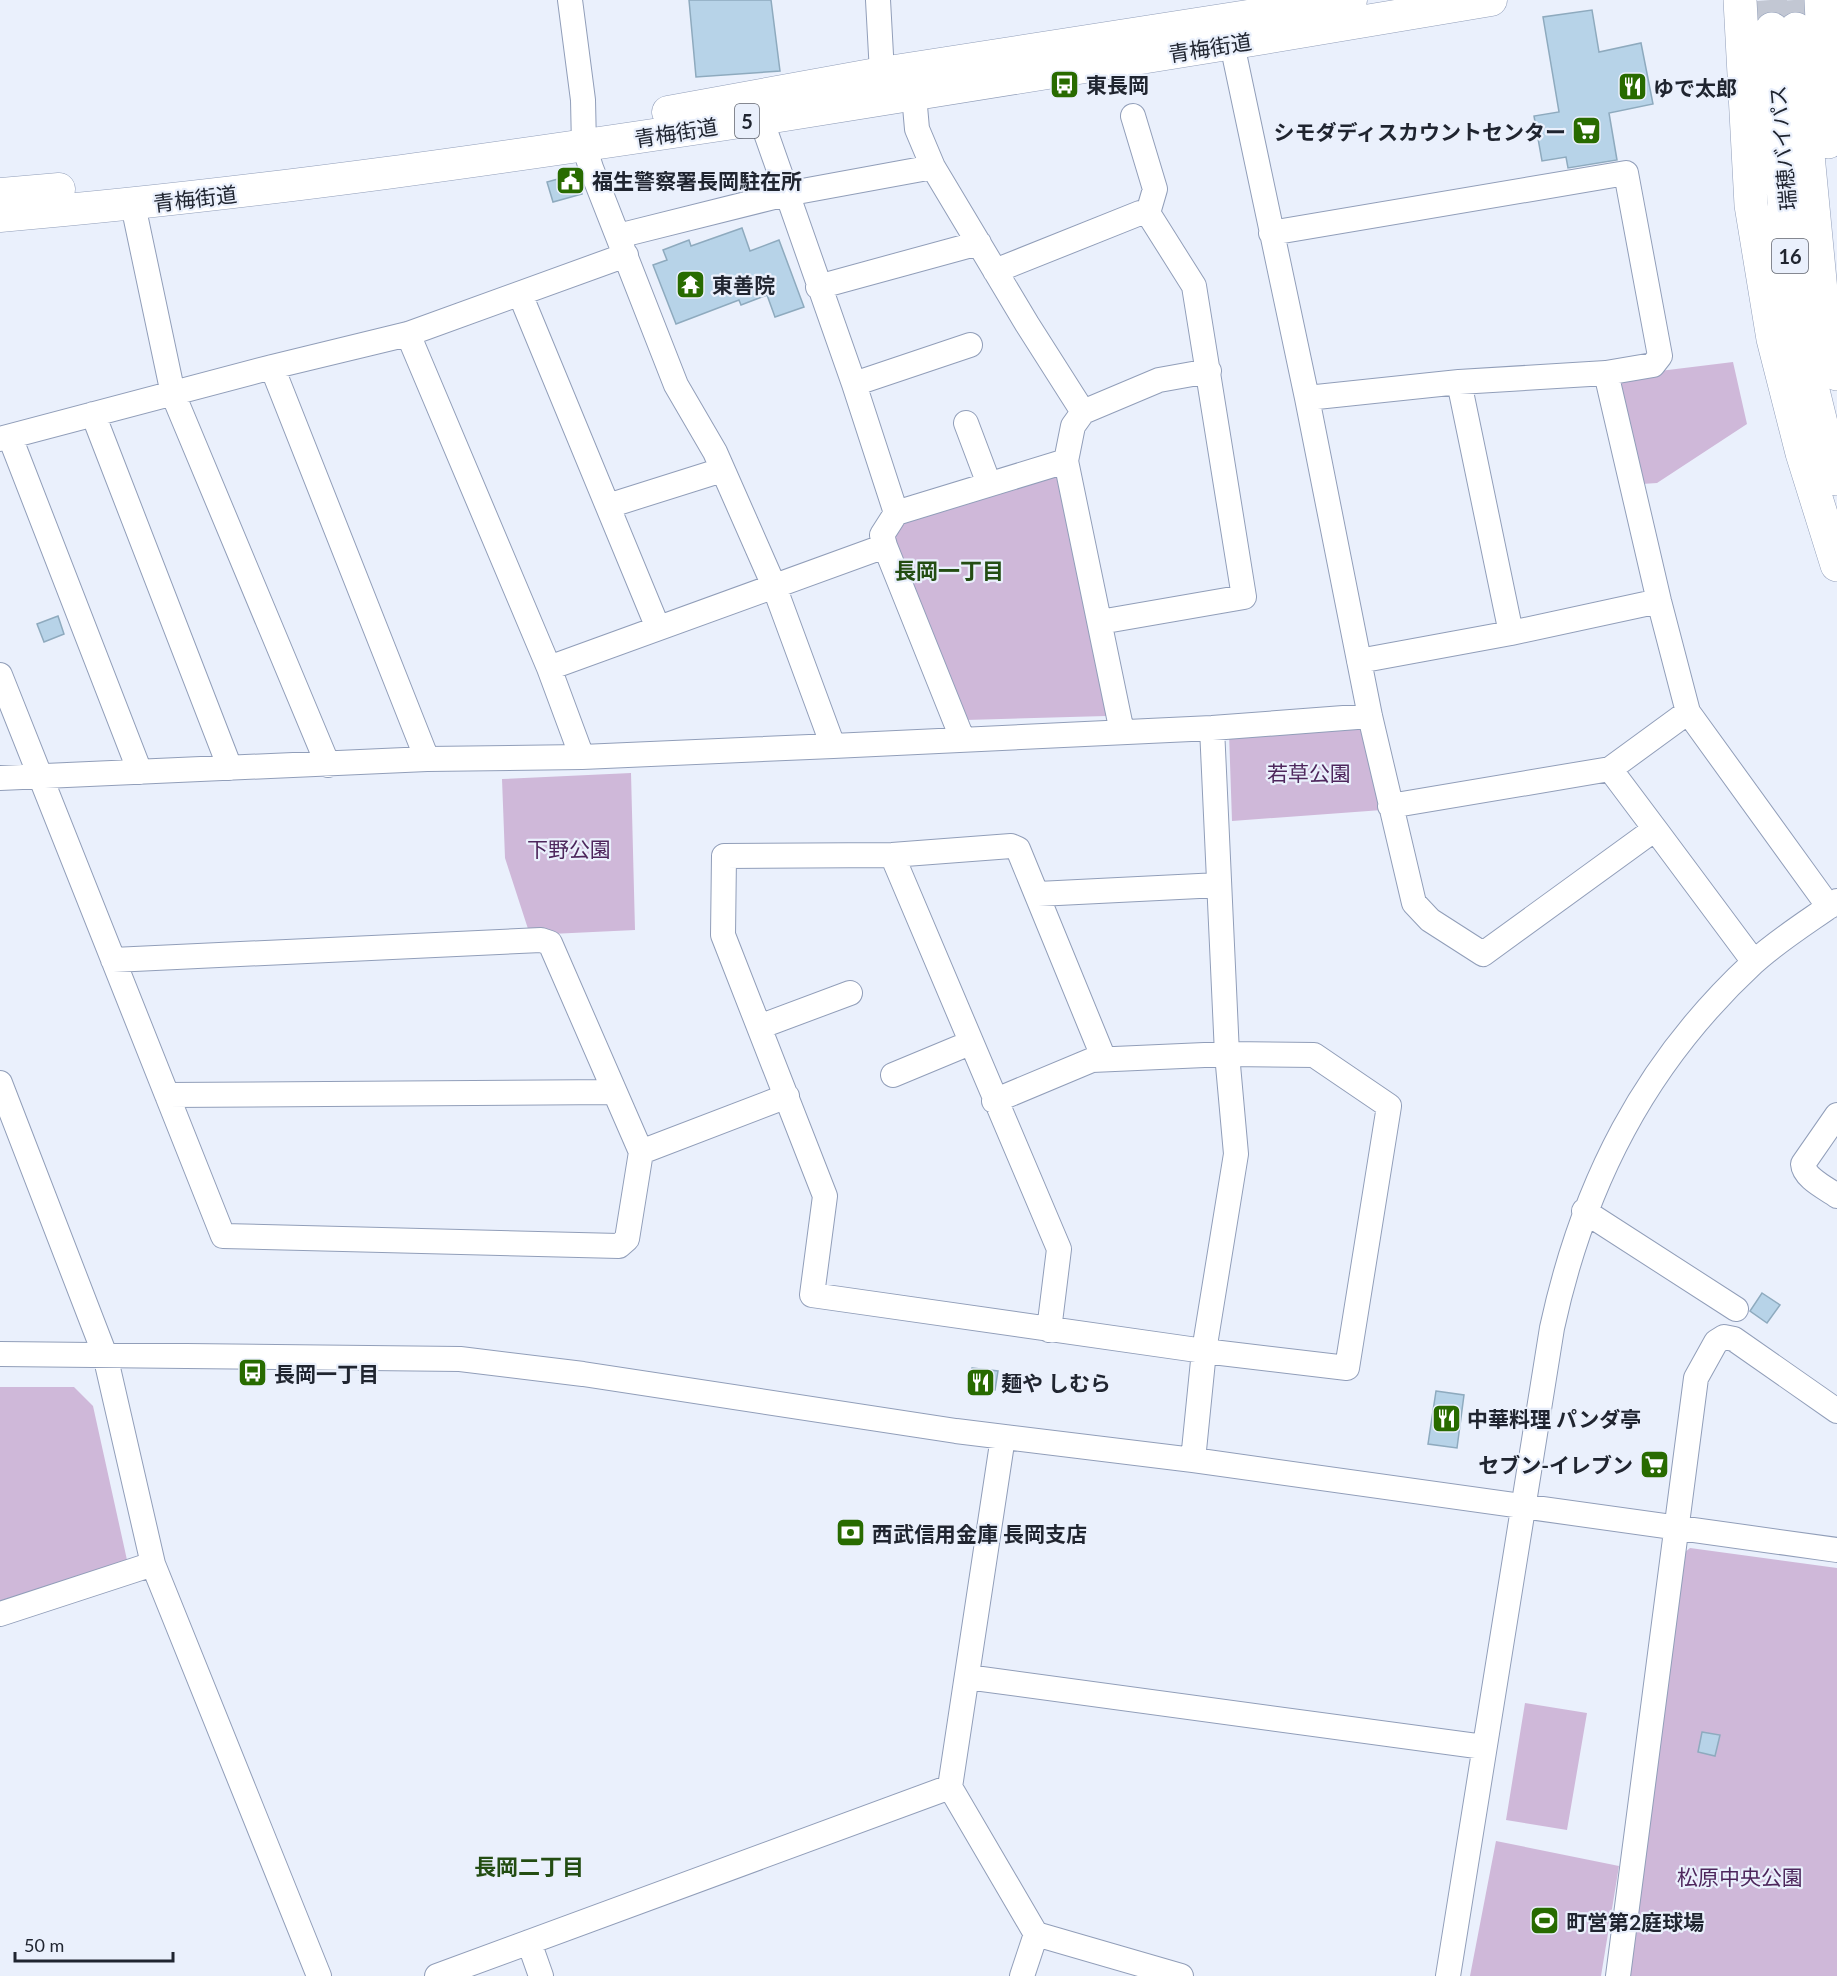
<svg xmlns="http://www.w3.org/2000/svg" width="1837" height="1976" font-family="Lato,'Noto Sans JP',sans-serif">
  <rect width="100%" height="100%" fill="#eaf0fc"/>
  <path fill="#cfb8d9" d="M 1733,362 L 1747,424 L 1657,483 L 1642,484 L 1619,376 Z
    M 1055,470 L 1064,475 L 1112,708 L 1106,716 L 966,720 L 890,533 L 894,523 Z
    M 1356,726 L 1366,730 L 1382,810 L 1232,821 L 1229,733 Z
    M 631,773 L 635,930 L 530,935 L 505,858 L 502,779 Z
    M 0,1387 L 74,1387 L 93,1406 L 127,1560 L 0,1601 Z
    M 1690,1548 L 1837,1568 L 1837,1976 L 1629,1976 L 1684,1553 Z
    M 1525,1703 L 1587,1713 L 1567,1830 L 1506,1820 Z
    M 1496,1841 L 1619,1866 L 1601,1976 L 1470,1976 Z"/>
  <path fill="#b7d3e8" stroke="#8eaabe" stroke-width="1.5" d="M 689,0 L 771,0 L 780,71 L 696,77 Z
    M 1592,10 L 1599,52 L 1641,43 L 1653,104 L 1609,113 L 1617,160 L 1568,168 L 1566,157 L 1542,161 L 1534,116 L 1559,112 L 1543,17 Z
    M 576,174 L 582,194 L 553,202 L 547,182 Z
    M 742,228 L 750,251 L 779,240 L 804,307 L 775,317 L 767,295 L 741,305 L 739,300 L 676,324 L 653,265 L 667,260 L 663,250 L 689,240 L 691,246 Z
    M 58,616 L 64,634 L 44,642 L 37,624 Z
    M 1762,1293 L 1780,1305 L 1767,1323 L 1750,1311 Z
    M 972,1368 L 998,1371 L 995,1390 L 970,1387 Z
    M 1436,1391 L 1464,1395 L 1457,1448 L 1428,1444 Z
    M 1702,1732 L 1720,1735 L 1715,1756 L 1698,1752 Z"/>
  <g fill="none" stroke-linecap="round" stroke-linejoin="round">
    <path stroke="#c2c7d3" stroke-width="33" stroke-dasharray="33 16" stroke-linecap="butt" d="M 1770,0 L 1772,29
      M 1794,0 L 1796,29"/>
    <defs>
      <path id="minor" d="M 570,0 L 583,100 L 584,146 L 591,168 L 676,385 L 715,452 L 774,586 L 833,746
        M 878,0 L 882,73
        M 1232,44 L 1307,398 L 1370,716 L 1414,903 L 1430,920 L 1483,954 L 1655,829 L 1754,962
        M 914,95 L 917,129 L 933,167 L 1027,324 L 1083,412
        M 1133,116 L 1155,189 L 1148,213
        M 761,119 L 854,384 L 896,513
        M 133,205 L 173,394 L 328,765
        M 1271,233 L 1626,173 L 1660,356 L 1653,365 L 1606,373 L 1459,382 L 1307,398
        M 618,236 L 786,194 L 933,167
        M 995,271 L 1140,213 L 1148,213 L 1194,286 L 1244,597 L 1100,622
        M 818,287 L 979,243
        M 520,294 L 658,628
        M 408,334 L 549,668 L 582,757
        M 272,367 L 427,759
        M 1606,373 L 1659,601 L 1688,712 L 1829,907
        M 1459,382 L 1511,633
        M 854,384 L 970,345
        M 93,414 L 230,768
        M 966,423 L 989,484
        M 10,437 L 140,772
        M 0,439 L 272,367 L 408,334 L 626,255
        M 608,506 L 722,470
        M 885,546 L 962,738
        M 1359,661 L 1511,633 L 1659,601
        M 549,668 L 885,546 L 882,535 L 896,513 L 1066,461
        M 0,675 L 223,1236 L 619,1246 L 627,1239 L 641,1152 L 550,943 L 541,940 L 113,960
        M 1122,732 L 1066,461 L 1073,426 L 1083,412 L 1159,380 L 1209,371
        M 1610,769 L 1688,712
        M 0,778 L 427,759 L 582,757 L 833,746 L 1212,728 L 1370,716
        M 1390,806 L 1610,769 L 1655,829
        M 892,855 L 1059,1249 L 1049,1330
        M 1038,894 L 1219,885
        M 759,1027 L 850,993
        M 893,1075 L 970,1043
        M 0,1083 L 105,1355 L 153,1564 L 319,1976
        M 167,1095 L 614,1092
        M 994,1101 L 1092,1060 L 1227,1054 L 1314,1055 L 1389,1106 L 1347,1368 L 1204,1351 L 812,1295 L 825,1196 L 723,935 L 724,856 L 892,855 L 1011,846 L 1018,849 L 1104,1059
        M 1837,1115 L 1803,1164 C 1804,1178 1826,1188 1837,1196
        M 641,1152 L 787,1096
        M 1584,1211 L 1736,1309
        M 0,1354 L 460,1359 L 583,1374 L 956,1431 L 1193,1460 L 1837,1550
        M 1003,1437 L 950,1787 L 1036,1934 L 1181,1976
        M 1193,1460 L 1204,1351 L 1236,1154 L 1227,1054 L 1212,728
        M 0,1614 L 153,1564
        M 967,1677 L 1484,1747
        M 529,1942 L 541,1976
        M 437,1976 L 950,1787
        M 1022,1976 L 1036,1934
        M 1448,1976 L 1552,1328 C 1583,1185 1644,1064 1753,963 C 1778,940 1809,921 1837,901
        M 1618,1976 L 1696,1378 L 1716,1342 L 1724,1337 L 1734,1339 L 1837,1411"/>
      <path id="major" d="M 668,112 L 882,73 L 1351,0
        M 0,194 L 59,189
        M 0,216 C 259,194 516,156 773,117 C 1013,79 1252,41 1491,0"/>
      <path id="highway" d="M 1740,0 L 1751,205 L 1773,339 L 1802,453 L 1837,565
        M 1821,0 L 1828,142
        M 1772,29 C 1778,109 1781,190 1791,270 C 1800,340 1816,411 1837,479
        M 1796,29 L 1821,291 L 1837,374"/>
    </defs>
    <use href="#minor" stroke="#919eb9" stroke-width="26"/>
    <use href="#major" stroke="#919eb9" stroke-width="33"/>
    <use href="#highway" stroke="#919eb9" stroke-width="34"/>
    <use href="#minor" stroke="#fff" stroke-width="24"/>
    <use href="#major" stroke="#fff" stroke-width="32"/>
    <use href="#highway" stroke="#fff" stroke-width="33"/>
  </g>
  <defs>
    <symbol id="bus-square" viewBox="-11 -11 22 22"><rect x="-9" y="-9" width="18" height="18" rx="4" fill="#286b00" stroke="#eaf0fc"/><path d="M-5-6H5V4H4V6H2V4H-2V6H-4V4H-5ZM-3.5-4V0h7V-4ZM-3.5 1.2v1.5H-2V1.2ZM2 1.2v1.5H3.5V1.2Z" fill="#fff"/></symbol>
    <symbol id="restaurant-square" viewBox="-11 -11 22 22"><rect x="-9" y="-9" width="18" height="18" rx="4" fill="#286b00" stroke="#eaf0fc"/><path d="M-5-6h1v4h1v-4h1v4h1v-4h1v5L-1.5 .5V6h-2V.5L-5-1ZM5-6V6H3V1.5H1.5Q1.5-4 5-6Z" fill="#fff"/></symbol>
    <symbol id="supermarket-square" viewBox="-11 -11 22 22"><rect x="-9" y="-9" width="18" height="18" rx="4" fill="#286b00" stroke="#eaf0fc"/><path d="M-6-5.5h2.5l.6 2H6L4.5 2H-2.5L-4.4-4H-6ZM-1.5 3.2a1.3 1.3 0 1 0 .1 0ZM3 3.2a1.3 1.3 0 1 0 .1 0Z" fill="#fff"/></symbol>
    <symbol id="civic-square" viewBox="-11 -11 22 22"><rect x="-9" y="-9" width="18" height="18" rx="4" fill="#286b00" stroke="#eaf0fc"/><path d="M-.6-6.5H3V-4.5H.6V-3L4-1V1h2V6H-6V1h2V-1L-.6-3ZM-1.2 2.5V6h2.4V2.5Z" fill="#fff"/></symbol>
    <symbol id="temple-square" viewBox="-11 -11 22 22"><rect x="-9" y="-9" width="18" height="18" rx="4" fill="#286b00" stroke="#eaf0fc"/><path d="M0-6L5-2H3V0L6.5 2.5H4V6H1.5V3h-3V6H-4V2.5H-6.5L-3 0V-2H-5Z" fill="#fff"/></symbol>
    <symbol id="bank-square" viewBox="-11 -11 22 22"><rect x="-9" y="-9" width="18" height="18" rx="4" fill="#286b00" stroke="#eaf0fc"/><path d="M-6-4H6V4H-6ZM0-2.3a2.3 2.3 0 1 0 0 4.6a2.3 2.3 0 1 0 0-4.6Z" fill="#fff"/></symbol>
    <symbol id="stadium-square" viewBox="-11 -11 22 22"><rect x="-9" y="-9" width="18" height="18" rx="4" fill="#286b00" stroke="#eaf0fc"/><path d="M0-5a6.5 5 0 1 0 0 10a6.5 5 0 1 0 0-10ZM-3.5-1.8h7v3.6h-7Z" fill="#fff"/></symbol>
  </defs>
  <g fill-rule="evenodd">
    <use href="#bus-square" x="1048" y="68" width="33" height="33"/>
    <use href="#restaurant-square" x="1616" y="70" width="33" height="33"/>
    <use href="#supermarket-square" x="1570" y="114" width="33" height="33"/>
    <use href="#civic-square" x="554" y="164" width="33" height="33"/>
    <use href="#temple-square" x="674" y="268" width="33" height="33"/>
    <use href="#bus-square" x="236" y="1356" width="33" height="33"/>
    <use href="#restaurant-square" x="964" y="1366" width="33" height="33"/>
    <use href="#restaurant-square" x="1430" y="1402" width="33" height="33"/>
    <use href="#supermarket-square" x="1638" y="1448" width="33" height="33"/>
    <use href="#bank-square" x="834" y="1516" width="33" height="33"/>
    <use href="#stadium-square" x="1528" y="1904" width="33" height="33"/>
  </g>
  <g text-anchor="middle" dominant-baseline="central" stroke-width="4.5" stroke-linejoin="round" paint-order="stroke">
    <g fill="#eaf0fc" stroke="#5d626d" stroke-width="1.5">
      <rect x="735" y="104" width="24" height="34" rx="4.5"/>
      <rect x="1772" y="239" width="36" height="34" rx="4.5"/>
    </g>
    <g font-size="20" font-weight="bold" fill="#202530">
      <text x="747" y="121">5</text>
      <text x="1790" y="256">16</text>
    </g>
    <g font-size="21" fill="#202530" stroke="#eaf0fc">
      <text transform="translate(1210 47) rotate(-9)">青梅街道</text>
      <text transform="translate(676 132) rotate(-9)">青梅街道</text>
      <text transform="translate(1782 148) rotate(-95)">瑞穂バイパス</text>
      <text transform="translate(195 198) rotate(-7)">青梅街道</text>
    </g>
    <g font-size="21" font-weight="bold" fill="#202530" stroke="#eaf0fc" text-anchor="start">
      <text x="1086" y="84">東長岡</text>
      <text x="1653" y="87">ゆで太郎</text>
      <text x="1566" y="131" text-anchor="end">シモダディスカウントセンター</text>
      <text x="592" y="180">福生警察署長岡駐在所</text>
      <text x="712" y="284">東善院</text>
      <text x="274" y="1373">長岡一丁目</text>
      <text x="1001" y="1382">麺や しむら</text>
      <text x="1467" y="1418">中華料理 パンダ亭</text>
      <text x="1633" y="1464" text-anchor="end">セブン-イレブン</text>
      <text x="872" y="1533">西武信用金庫 長岡支店</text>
      <text x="1566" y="1921">町営第2庭球場</text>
    </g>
    <g font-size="21" fill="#4d265c" stroke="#eaf0fc">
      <text x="1309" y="772">若草公園</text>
      <text x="569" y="848">下野公園</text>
      <text x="1740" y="1876">松原中央公園</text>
    </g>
    <g font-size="22" font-weight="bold" fill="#234d12" stroke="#eaf0fc">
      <text x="949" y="570">長岡一丁目</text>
      <text x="529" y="1866">長岡二丁目</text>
    </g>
  </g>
  <path d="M15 1952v9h158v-9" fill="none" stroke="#202530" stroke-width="3"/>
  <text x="24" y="1952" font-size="18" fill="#202530" stroke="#eaf0fc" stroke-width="4.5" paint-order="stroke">50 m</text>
</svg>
